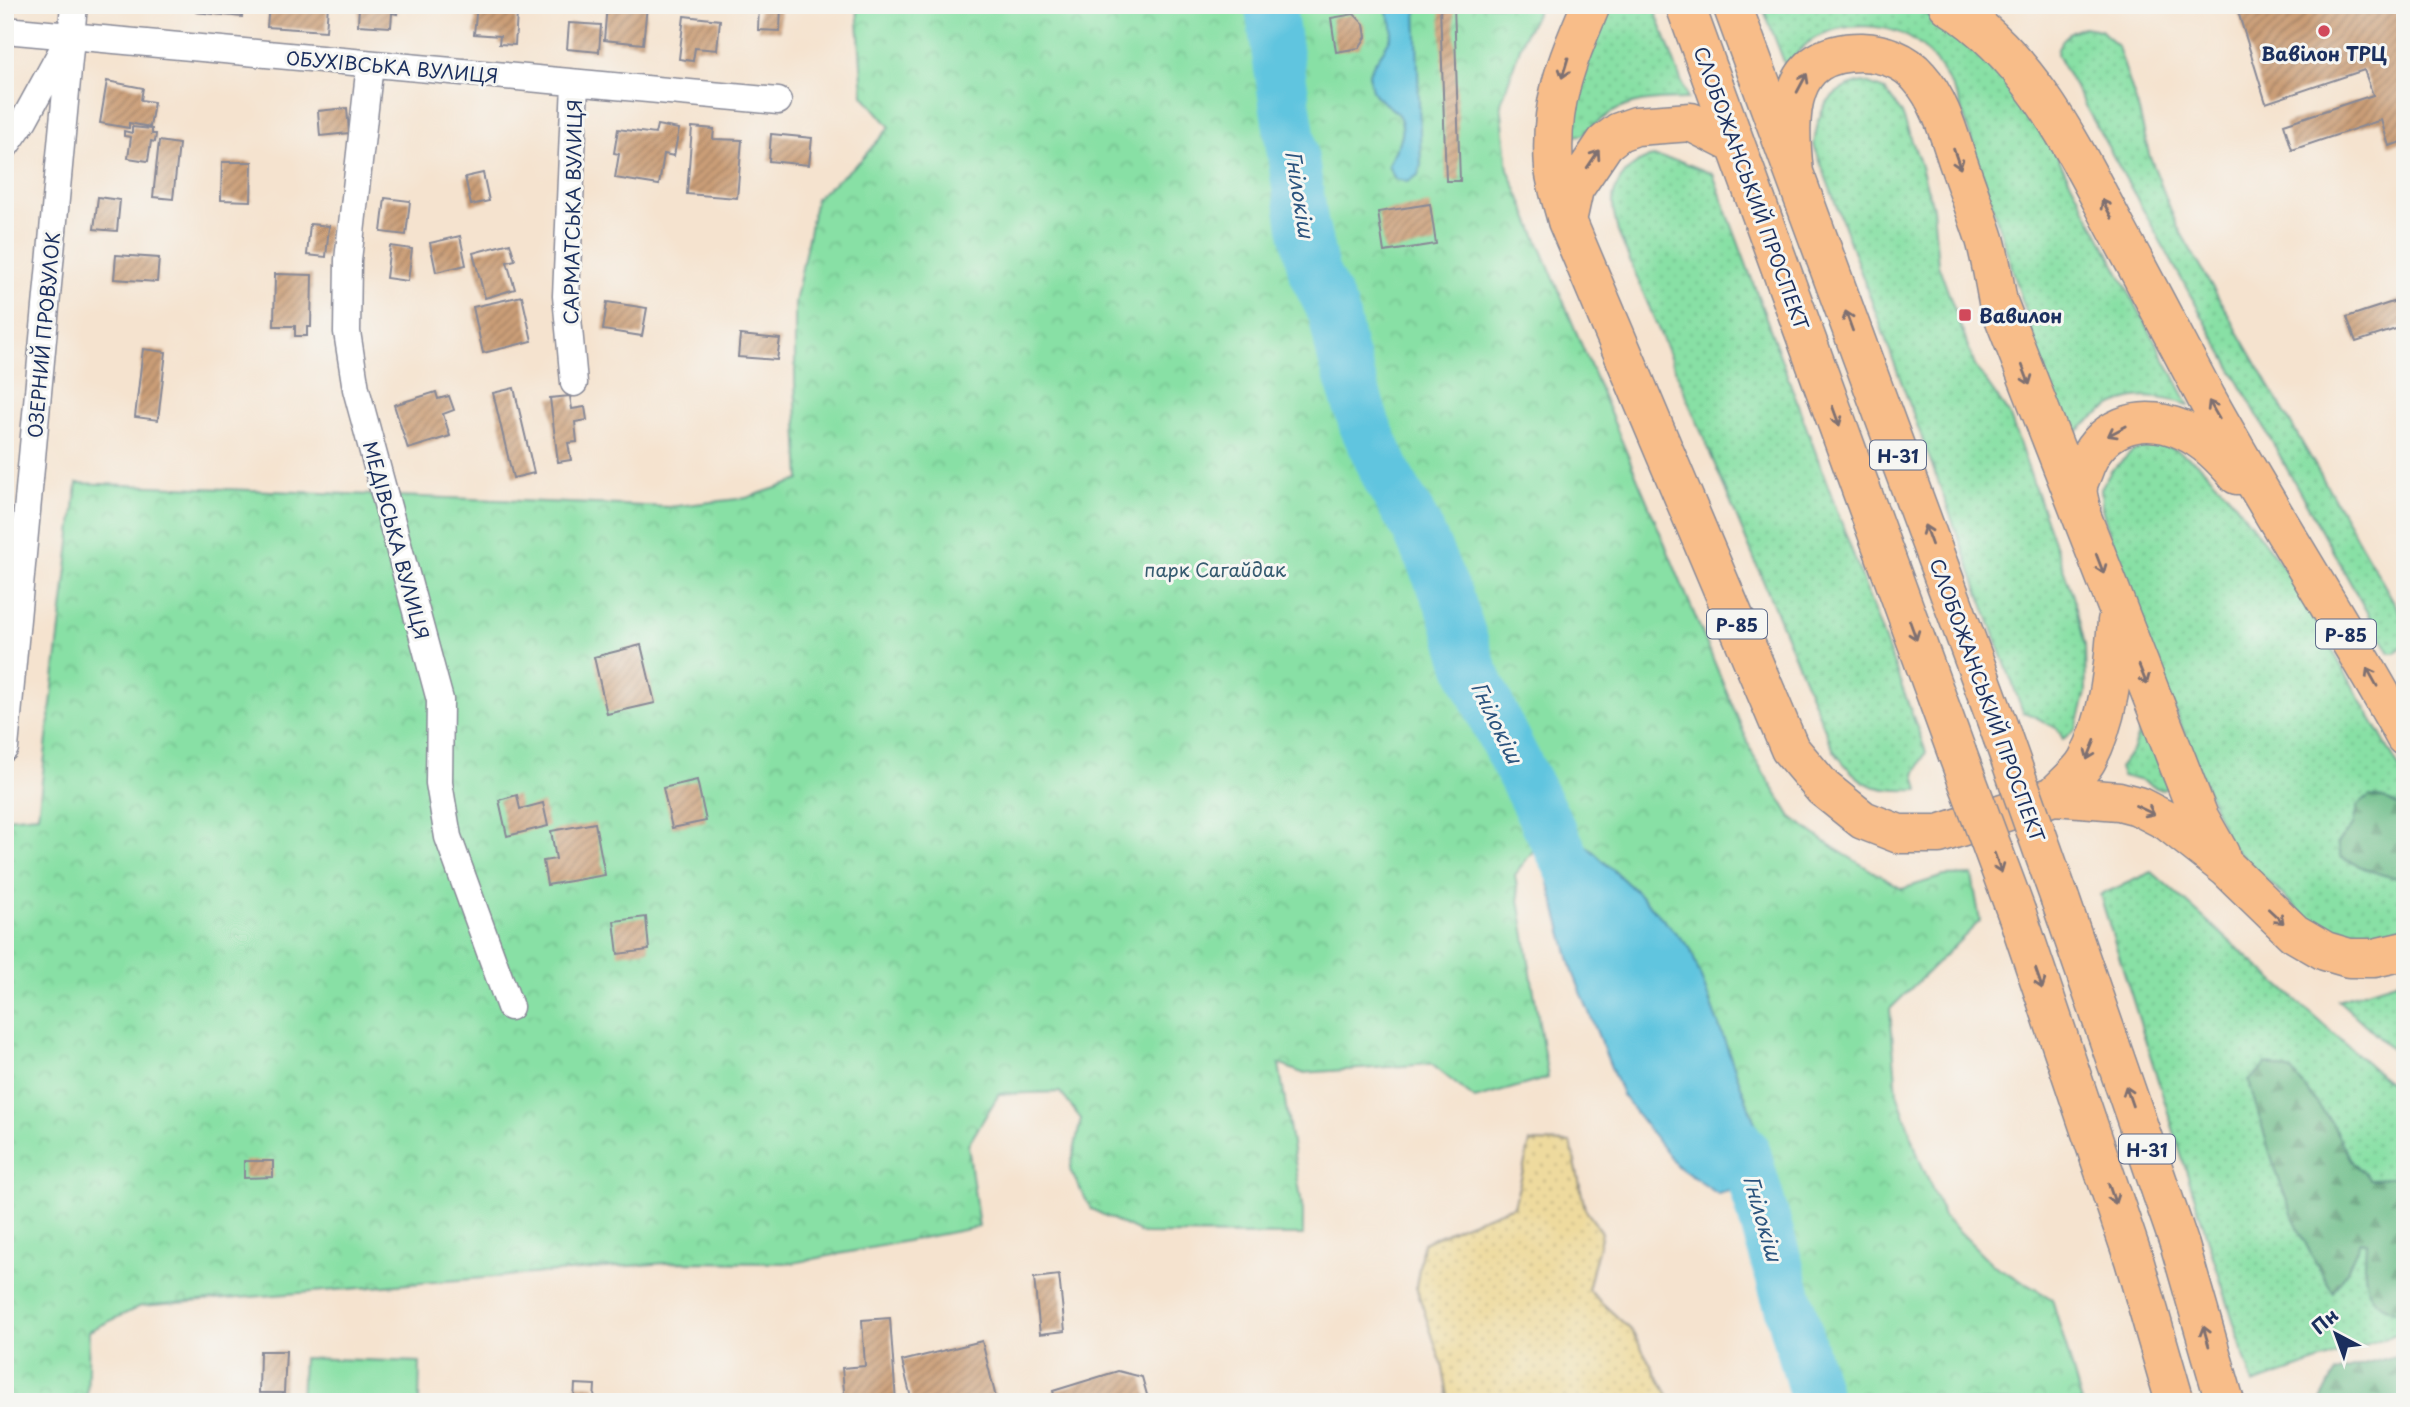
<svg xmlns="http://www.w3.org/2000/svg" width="2410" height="1407" font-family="'Playpen Sans',sans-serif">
  <defs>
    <pattern id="grass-dots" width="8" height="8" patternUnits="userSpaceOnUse" patternTransform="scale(1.75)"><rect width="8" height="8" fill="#88e0a5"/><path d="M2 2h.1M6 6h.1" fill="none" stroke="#75c090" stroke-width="1.8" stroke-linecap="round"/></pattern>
    <pattern id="forest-firs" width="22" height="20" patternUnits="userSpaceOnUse" patternTransform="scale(1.75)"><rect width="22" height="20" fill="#6ebe8a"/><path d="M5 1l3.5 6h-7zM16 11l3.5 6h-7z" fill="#5a9b74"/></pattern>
    <pattern id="sand-dots" width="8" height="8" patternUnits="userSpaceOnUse" patternTransform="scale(1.75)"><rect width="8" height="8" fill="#eeda9e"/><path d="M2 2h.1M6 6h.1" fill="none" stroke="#ccbb8a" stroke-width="1.8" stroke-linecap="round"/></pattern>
    <pattern id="park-crowns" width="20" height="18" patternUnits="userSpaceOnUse" patternTransform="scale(1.75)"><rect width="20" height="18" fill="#88e0a5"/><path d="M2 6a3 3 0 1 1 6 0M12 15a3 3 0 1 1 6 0" fill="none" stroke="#75c090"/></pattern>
    <pattern id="building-hatch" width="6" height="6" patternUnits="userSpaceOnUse" patternTransform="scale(1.75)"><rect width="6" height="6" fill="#cb9e77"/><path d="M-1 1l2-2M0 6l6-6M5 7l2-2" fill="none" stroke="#a48165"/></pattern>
  </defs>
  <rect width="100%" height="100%" fill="#f6f6f2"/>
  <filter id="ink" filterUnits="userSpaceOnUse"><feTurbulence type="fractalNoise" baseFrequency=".0143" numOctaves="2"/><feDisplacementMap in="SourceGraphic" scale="14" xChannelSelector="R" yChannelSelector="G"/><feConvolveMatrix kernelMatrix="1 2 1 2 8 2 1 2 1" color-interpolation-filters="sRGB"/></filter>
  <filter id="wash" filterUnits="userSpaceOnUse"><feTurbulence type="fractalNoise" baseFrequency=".00686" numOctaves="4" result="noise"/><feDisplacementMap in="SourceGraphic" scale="28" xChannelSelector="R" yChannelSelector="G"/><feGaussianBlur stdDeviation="1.57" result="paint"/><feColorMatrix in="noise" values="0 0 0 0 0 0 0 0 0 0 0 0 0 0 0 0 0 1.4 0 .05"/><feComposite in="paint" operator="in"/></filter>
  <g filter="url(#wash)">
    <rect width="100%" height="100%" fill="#f5e3cf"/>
    <path fill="url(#grass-dots)" stroke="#528882" stroke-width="2" d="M 1608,5 L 1653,5 L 1688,99 C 1640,100 1619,100 1583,135 L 1569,136 L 1568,113 Z
      M 1762,5 L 1910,5 L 1944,24 L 1986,57 L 2038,120 L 2189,405 C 2131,387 2109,401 2067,441 L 1958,98 C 1947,78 1935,56 1916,42 C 1890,23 1845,21 1817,37 C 1803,44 1795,56 1786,67 Z
      M 2084,27 L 2101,30 L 2118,47 L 2139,111 L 2149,154 L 2177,226 L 2405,621 L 2405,644 L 2395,653 L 2390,653 L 2350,582 L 2057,55 C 2058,39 2070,32 2084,27 Z
      M 1863,82 L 1885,90 L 1902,114 L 1919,160 L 1933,208 L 1938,264 L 1975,366 L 2009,414 L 2073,596 L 2085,645 L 2086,693 L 2076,729 L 2063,739 L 2057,728 C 2044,724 2037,715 2023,712 L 1814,145 C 1818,112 1826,89 1863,82 Z
      M 1654,157 L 1680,161 L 1713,174 L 1926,752 L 1915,774 L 1919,790 C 1873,791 1862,788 1834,751 L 1618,232 C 1616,223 1613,213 1613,204 C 1612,183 1633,159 1654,157 Z
      M 2156,444 L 2177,450 L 2201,466 L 2232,499 L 2292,579 L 2405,778 L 2405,926 L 2383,938 L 2365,941 L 2347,939 L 2316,927 L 2229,844 L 2129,597 L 2102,509 L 2101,488 L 2112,470 L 2133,451 Z
      M 2146,728 L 2168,788 L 2161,790 L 2142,781 L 2122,776 L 2119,768 L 2132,751 L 2140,730 Z
      M 2152,872 L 2405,1097 L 2405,1331 L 2253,1384 L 2100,895 Z
      M 2405,979 L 2405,1061 L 2338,1000 Z"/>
    <path fill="url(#forest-firs)" stroke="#447674" stroke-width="2" d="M 2370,796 L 2384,798 L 2405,809 L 2405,879 C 2382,877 2363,868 2342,858 L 2337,843 L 2353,825 L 2357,806 Z
      M 2266,1064 L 2292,1071 L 2332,1123 L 2350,1159 L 2370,1179 L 2405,1177 L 2405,1315 C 2360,1302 2364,1282 2366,1242 L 2360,1241 L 2347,1271 L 2333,1292 C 2291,1228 2269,1154 2249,1081 Z
      M 2405,1353 L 2405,1402 L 2320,1402 L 2335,1373 Z"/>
    <path fill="url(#sand-dots)" stroke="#84847e" stroke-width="2" d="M 1530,1142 L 1571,1143 L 1585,1209 L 1602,1233 L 1588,1290 L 1631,1330 L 1672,1402 L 1449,1402 L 1443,1368 L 1416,1287 L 1423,1243 L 1466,1224 L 1514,1206 Z"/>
    <path fill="url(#park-crowns)" stroke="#528882" stroke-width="2" d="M 857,5 L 1541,5 L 1524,36 L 1501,103 L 1508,169 L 1754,757 L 1791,817 L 1834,848 L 1902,889 L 1944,876 L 1972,875 L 1980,921 L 1890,1009 L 1897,1093 L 1920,1161 L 1944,1216 L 1992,1264 L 2052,1299 L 2082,1402 L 1836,1402 L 1770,1180 L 1762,1142 L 1726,1049 L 1643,898 L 1588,847 L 1550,828 L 1515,875 L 1548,1078 L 1475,1099 L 1431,1064 L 1302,1073 L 1279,1064 L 1303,1211 L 1303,1235 L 1143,1234 L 1091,1209 L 1070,1170 L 1081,1119 L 1060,1092 L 999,1094 L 968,1145 L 979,1227 L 793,1263 L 678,1262 L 141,1306 L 89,1331 L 87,1402 L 5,1402 L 5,818 L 38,815 L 77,483 L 669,507 L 746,498 L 800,480 L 795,382 L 795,303 L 816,198 L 860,161 L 890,127 L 863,95 Z"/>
    <path fill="#88e0a5" stroke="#528882" stroke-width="2" d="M 303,1358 L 420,1362 L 419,1402 L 301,1402 Z"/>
    <path fill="#61c5df" stroke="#3e7a9e" stroke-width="2" d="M 1382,5 L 1416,5 L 1421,165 L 1418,175 L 1407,182 L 1395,179 L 1388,166 C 1391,155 1400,146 1402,135 C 1405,109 1387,109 1375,95 C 1370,89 1370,80 1369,73 C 1382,46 1406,36 1382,5 Z
      M 1550,828 L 1588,847 L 1643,898 L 1690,948 L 1762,1142 L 1770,1180 L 1718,1194 L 1677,1166 L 1622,1095 L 1573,972 L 1543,861 Z"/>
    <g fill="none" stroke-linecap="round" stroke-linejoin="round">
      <path stroke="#61c5df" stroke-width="51" d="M 1270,5 L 1303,224 L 1314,273 L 1333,311 L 1342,353 L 1365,426 L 1390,482 L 1416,526 L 1451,605 L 1472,670 L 1501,733 L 1581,890
        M 1724,1125 L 1745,1152 L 1817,1402"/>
    </g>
    <g id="blocks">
      <path fill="url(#building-hatch)" d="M 137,5 L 160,5 L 159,9 L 137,7 Z
        M 196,5 L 243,5 L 242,17 L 196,12 Z
        M 269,5 L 328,5 L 326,31 L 267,27 Z
        M 359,5 L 397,5 L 397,14 L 392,13 L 391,27 L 358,25 Z
        M 477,5 L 505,5 L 505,12 L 517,13 L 515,45 L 499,44 L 500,36 L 474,34 Z
        M 607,5 L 647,6 L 643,44 L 604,40 Z
        M 759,5 L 781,5 L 780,31 L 758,30 Z
        M 1440,5 L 1454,5 L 1460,181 L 1446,181 Z
        M 2236,5 L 2405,5 L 2405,141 L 2389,146 L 2381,120 L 2292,150 L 2284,124 L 2373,95 L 2364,70 L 2266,103 Z
        M 1354,14 L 1364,24 L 1366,37 L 1359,48 L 1336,52 L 1331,18 Z
        M 684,16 L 720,20 L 717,50 L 695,48 L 693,61 L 679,59 Z
        M 569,23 L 601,25 L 599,52 L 567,49 Z
        M 107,81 L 143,88 L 141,100 L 154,102 L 150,127 L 129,123 L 129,128 L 100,123 Z
        M 347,108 L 349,133 L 320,136 L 318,111 Z
        M 657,125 L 679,129 L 674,156 L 664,154 L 659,185 L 615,178 L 619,154 L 614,153 L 618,129 L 655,134 Z
        M 132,127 L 152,129 L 152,134 L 156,134 L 155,142 L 151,141 L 148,161 L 128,158 L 131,137 L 124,136 L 124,131 L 132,133 Z
        M 692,127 L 714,129 L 713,139 L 742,140 L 737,198 L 687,194 Z
        M 771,134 L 812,138 L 809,165 L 769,161 Z
        M 159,141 L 179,144 L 173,199 L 153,197 Z
        M 222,162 L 252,162 L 251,201 L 221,200 Z
        M 483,173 L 489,201 L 471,205 L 465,177 Z
        M 98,197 L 120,200 L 117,231 L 94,229 Z
        M 385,198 L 410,201 L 406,235 L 381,232 Z
        M 1430,204 L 1436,244 L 1384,252 L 1378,212 Z
        M 310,224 L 329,226 L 326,257 L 307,255 Z
        M 460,236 L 466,265 L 436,272 L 430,243 Z
        M 510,243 L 515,260 L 507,262 L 515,289 L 485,298 L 473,253 Z
        M 390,246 L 412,249 L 408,281 L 386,278 Z
        M 116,255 L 159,258 L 157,282 L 114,279 Z
        M 275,274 L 312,275 L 311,327 L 307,327 L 307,336 L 295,336 L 295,326 L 274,326 Z
        M 522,296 L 532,341 L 483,353 L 473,307 Z
        M 2405,298 L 2405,326 L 2356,342 L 2347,317 Z
        M 607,302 L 647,308 L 642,336 L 603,330 Z
        M 740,335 L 780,339 L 777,360 L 738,357 Z
        M 143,349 L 166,352 L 158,420 L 135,417 Z
        M 514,388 L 534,473 L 513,478 L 493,393 Z
        M 436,392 L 438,399 L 449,396 L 454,410 L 443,414 L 450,436 L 408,449 L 394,405 Z
        M 570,396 L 572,409 L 585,407 L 587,420 L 575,422 L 577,442 L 568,443 L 571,460 L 558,462 L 550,398 Z
        M 641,645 L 655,703 L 607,714 L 594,657 Z
        M 697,780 L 706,821 L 672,828 L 663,788 Z
        M 517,795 L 520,809 L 543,803 L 548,826 L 507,836 L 499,800 Z
        M 595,823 L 605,875 L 547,885 L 543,861 L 556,859 L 551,831 Z
        M 646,917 L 649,950 L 618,954 L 614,921 Z
        M 244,1161 L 273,1161 L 273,1177 L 244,1178 Z
        M 1059,1275 L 1065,1331 L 1040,1334 L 1034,1278 Z
        M 890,1318 L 896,1402 L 845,1402 L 842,1368 L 865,1366 L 862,1320 Z
        M 982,1341 L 997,1402 L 912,1402 L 902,1361 Z
        M 260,1351 L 286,1351 L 284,1393 L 259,1393 Z
        M 1118,1371 L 1142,1377 L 1149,1402 L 1056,1402 L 1053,1391 Z
        M 575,1384 L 595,1385 L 594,1402 L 574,1402 Z"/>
    </g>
  </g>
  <g filter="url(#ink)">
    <use href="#blocks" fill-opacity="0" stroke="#888996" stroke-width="2"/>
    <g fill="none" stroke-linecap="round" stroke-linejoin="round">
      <defs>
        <path id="minor" d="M 5,30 L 778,101
          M 370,64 L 348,260 L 347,332 L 356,389 L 440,700 L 439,783 L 448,837 L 510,1007
          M 5,147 L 24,120 L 64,47
          M 574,383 L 566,296 L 575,83
          M 5,748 L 74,5"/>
        <path id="primary" d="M 1591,5 C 1566,64 1549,103 1554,168 C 1556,186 1563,204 1567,221 L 1790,749 L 1823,788 L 1863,820 L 1899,834 L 1939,834 L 2054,796 L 2119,801 L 2138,806 L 2167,821 L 2228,869 L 2294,933 L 2325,951 L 2349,958 L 2374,958 L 2405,951
          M 1685,5 L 1957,753
          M 1732,5 L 2002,736
          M 1948,5 C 2029,55 2072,145 2115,226 C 2146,283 2176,341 2207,399 C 2270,513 2342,622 2405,737
          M 1794,173 C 1788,116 1785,51 1862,52 C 1883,53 1905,60 1919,77 C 1939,99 1948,131 1957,159 C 1966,185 1976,212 1985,239 C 1991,260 1994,281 1998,302 L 2199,817 L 2220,854
          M 1567,221 L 1574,189 L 1605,143 L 1619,132 L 1636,126 L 1691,122 L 1736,145
          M 2081,509 C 2080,503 2077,494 2078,488 C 2078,483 2081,477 2083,472 C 2098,427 2139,411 2183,430 C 2205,440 2221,456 2237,475
          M 2054,796 C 2064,785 2080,773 2087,760 C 2110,717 2113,668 2117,621
          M 2060,899 L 2180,1246 L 2225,1402
          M 2017,914 L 2134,1260 L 2175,1402"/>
      </defs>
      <use href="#minor" stroke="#888996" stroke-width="29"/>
      <use href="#primary" stroke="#888996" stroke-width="41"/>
      <use href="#minor" stroke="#fff" stroke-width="26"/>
      <use href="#primary" stroke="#f8bd89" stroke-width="38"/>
      <defs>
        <path id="primary-bridge" d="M 2002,736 L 2060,899
          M 1957,753 L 2017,914"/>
      </defs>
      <use href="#primary-bridge" stroke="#888996" stroke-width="41" stroke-linecap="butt"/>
      <use href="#primary-bridge" stroke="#f8bd89" stroke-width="38"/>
    </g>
    <defs><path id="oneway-shaft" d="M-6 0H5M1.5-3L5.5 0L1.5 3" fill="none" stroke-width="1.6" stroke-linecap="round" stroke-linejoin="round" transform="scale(1.75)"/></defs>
    <g stroke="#7e6f71">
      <use href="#oneway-shaft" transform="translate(1565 68) rotate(107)"/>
      <use href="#oneway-shaft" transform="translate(1802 83) rotate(-62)"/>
      <use href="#oneway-shaft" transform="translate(1593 159) rotate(-56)"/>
      <use href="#oneway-shaft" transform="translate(1957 159) rotate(71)"/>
      <use href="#oneway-shaft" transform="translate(2107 209) rotate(-118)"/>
      <use href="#oneway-shaft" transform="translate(1849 321) rotate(-110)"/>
      <use href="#oneway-shaft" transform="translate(2026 375) rotate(69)"/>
      <use href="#oneway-shaft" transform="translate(2214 410) rotate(-120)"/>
      <use href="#oneway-shaft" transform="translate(1836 416) rotate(70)"/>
      <use href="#oneway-shaft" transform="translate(2117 431) rotate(152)"/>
      <use href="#oneway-shaft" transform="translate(1928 535) rotate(-110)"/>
      <use href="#oneway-shaft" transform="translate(2100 564) rotate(69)"/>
      <use href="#oneway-shaft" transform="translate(1913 630) rotate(70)"/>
      <use href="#oneway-shaft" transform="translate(2143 675) rotate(68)"/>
      <use href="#oneway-shaft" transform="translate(2372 677) rotate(-119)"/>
      <use href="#oneway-shaft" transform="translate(2091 750) rotate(112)"/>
      <use href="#oneway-shaft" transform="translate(2145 810) rotate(25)"/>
      <use href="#oneway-shaft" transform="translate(1998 863) rotate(70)"/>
      <use href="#oneway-shaft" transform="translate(2276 916) rotate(43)"/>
      <use href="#oneway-shaft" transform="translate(2039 979) rotate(71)"/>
      <use href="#oneway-shaft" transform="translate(2129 1096) rotate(-109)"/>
      <use href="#oneway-shaft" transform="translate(2112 1194) rotate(71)"/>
      <use href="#oneway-shaft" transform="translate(2206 1336) rotate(-106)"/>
    </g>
  </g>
  <g fill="#d1495b" stroke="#f6f6f2" stroke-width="2.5">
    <circle cx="2324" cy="31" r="7"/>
    <rect x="1958" y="308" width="14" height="14" rx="3.5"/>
  </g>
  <g text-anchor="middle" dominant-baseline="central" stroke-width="6" stroke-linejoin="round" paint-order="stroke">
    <g fill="#f6f6f2" stroke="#5d6b8a" stroke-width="2">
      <rect x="1870" y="440.5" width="56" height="29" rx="5"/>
      <rect x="1707" y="609.5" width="60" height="29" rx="5"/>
      <rect x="2316" y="619.5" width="60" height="29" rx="5"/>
      <rect x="2119" y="1134.5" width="56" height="29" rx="5"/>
    </g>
    <g font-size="18" font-weight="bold" fill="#1b2f5e">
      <text x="1898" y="455">Н-31</text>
      <text x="1737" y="624">Р-85</text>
      <text x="2346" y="634">Р-85</text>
      <text x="2147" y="1149">Н-31</text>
    </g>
    <g font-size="19" font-weight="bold" fill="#1b2f5e" stroke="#f6f6f2">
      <text x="2324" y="53">Вавілон ТРЦ</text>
      <text x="1979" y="315" text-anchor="start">Вавилон</text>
    </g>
    <g font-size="19" fill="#1b2f5e" stroke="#f6f6f2">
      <text transform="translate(392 66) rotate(5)">ОБУХІВСЬКА ВУЛИЦЯ</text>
      <text transform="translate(1752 188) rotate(70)">СЛОБОЖАНСЬКИЙ ПРОСПЕКТ</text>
      <text transform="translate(572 212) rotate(-89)">САРМАТСЬКА ВУЛИЦЯ</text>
      <text transform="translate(43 335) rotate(-85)">ОЗЕРНИЙ ПРОВУЛОК</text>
      <text transform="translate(397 540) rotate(75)">МЕДІВСЬКА ВУЛИЦЯ</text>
      <text transform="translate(1988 700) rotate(70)">СЛОБОЖАНСЬКИЙ ПРОСПЕКТ</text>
    </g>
    <g font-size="19" fill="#365b70" stroke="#f6f6f2">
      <text x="1215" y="569">парк Сагайдак</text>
    </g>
    <g font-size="21" font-style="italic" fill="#2c547e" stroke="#f6f6f2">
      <text transform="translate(1301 194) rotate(81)">Гнілокіш</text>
      <text transform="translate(1498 722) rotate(64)">Гнілокіш</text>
      <text transform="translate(1764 1218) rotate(74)">Гнілокіш</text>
    </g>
  </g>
  <rect width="2410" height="1407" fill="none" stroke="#f6f6f2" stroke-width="28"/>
  <g transform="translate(2336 1334) rotate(319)" stroke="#f6f6f2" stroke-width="5" paint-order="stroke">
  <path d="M0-5L12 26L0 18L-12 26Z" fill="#1b2f5e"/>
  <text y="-10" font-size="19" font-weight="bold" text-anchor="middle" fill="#1b2f5e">Пн</text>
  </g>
</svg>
